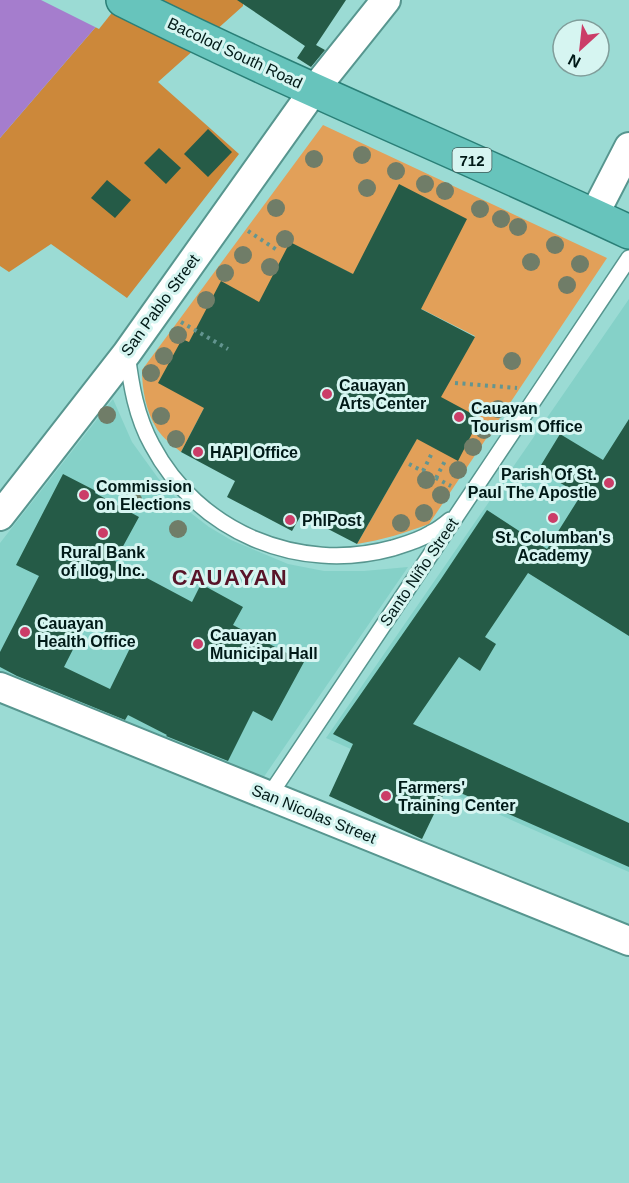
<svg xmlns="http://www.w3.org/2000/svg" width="629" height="1183" font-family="Arial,sans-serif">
  <rect width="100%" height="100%" fill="#9bdbd4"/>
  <path fill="#85d1c8" d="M 629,299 L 629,872 L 326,738 Z
    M 113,399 L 132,442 L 158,478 L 187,510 L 209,527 L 231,540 L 288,564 L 324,571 L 364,571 L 408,567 L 259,784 L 0,677 L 0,543 Z"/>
  <path fill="#e2a059" d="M 323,125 L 607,258 L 429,524 C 405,533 382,540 357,544 L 475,336 L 291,243 L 181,452 C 172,445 163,438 157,429 C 146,412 142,389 142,370 Z"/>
  <path fill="#cc883a" d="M 119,0 L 243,0 L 243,6 L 158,82 L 239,154 L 127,298 L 51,244 L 9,272 L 0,266 L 0,138 Z"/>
  <path fill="#a57dcd" d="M 0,0 L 119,0 L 0,138 Z"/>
  <path fill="#9bdbd4" d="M 41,0 L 122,0 L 99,29 Z"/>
  <path fill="#255b47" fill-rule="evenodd" d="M 237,0 L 346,0 L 316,45 L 325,50 L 311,67 L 297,58 L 305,46 Z
    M 208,129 L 232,152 L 208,177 L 184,154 Z
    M 159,148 L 181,168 L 166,184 L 144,163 Z
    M 107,180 L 131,200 L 115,218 L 91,198 Z
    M 399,184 L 467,219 L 421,309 L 475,337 L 441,397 L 480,418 L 458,461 L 417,439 L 357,544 L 301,515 L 292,531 L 227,497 L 235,481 L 181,452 L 204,408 L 158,383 L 182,339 L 189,342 L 221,281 L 259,302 L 290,242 L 353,274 Z
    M 629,419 L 629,636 L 528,573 L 485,637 L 496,644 L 480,671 L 459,657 L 413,724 L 629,823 L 629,867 L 447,787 L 422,839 L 329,796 L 353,744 L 333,734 L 441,579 L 487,510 L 547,549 L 581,495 L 538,470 L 560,434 L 603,460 Z
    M 63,474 L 96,491 L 95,493 L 139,517 L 115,561 L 192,602 L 201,584 L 243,607 L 233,625 L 304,662 L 272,721 L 253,711 L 228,761 L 166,736 L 167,735 L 128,715 L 125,720 L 17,676 L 0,667 L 0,652 L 39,576 L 16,565 ZM 87,622 L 131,646 L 110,689 L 64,667 Z"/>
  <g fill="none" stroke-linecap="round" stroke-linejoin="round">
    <defs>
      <path id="service" d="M 127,353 C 131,385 136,416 152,445 C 198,532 298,574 393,548 C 406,544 420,540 431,533 C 438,530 444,525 450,520
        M 269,796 L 629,258"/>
      <path id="minor" d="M 594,215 L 629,147
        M 0,516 L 127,353 L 314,90 L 386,0
        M 0,687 L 629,941"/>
      <path id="trunk" d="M 123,0 C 289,83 461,153 629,232"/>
    </defs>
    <use href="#service" stroke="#57968f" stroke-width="18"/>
    <use href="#minor" stroke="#57968f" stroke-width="32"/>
    <use href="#trunk" stroke="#2a7f77" stroke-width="36"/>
    <path stroke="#639590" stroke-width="4" stroke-dasharray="3 4.5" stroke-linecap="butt" d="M 248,231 L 277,250
      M 181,322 L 228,349
      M 455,383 L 517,388
      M 409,464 L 451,486
      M 423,471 L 432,453
      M 436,478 L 446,459"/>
    <use href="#service" stroke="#fff" stroke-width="15"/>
    <use href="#minor" stroke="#fff" stroke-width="28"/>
    <use href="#trunk" stroke="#67c4bc" stroke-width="33"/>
  </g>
  <g fill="#707d68">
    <circle cx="362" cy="155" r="9"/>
    <circle cx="314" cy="159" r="9"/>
    <circle cx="396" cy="171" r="9"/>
    <circle cx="425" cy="184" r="9"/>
    <circle cx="367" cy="188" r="9"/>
    <circle cx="445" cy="191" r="9"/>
    <circle cx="276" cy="208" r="9"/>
    <circle cx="480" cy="209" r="9"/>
    <circle cx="501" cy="219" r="9"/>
    <circle cx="518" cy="227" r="9"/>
    <circle cx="285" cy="239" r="9"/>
    <circle cx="555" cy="245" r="9"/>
    <circle cx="243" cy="255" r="9"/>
    <circle cx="531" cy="262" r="9"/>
    <circle cx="580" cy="264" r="9"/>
    <circle cx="270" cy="267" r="9"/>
    <circle cx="225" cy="273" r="9"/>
    <circle cx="567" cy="285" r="9"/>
    <circle cx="206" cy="300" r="9"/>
    <circle cx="178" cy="335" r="9"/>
    <circle cx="164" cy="356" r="9"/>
    <circle cx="512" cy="361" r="9"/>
    <circle cx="151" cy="373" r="9"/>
    <circle cx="498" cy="409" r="9"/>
    <circle cx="107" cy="415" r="9"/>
    <circle cx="161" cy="416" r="9"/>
    <circle cx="484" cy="430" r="9"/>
    <circle cx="176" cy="439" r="9"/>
    <circle cx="473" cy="447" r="9"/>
    <circle cx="458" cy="470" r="9"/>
    <circle cx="426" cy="480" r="9"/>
    <circle cx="441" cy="495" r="9"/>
    <circle cx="133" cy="500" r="9"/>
    <circle cx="424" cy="513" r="9"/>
    <circle cx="401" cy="523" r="9"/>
    <circle cx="178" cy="529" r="9"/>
  </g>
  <g fill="#cb3d68" stroke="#d6f5f1" stroke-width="2">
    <circle cx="327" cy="394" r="6"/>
    <circle cx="459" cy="417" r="6"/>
    <circle cx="198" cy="452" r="6"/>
    <circle cx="609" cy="483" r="6"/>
    <circle cx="84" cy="495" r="6"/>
    <circle cx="553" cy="518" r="6"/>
    <circle cx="290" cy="520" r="6"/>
    <circle cx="103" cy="533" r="6"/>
    <circle cx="25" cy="632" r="6"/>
    <circle cx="198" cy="644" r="6"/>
    <circle cx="386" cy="796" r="6"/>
  </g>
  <g text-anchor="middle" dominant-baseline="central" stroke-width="6" stroke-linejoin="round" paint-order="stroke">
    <rect fill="#d6f5f1" stroke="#405b58" stroke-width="1.5" x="452.5" y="148" width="39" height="24" rx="4.5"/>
    <g font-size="15" font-weight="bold" fill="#001917">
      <text x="472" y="160">712</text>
    </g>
    <g font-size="16" fill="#001917" stroke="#d6f5f1">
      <text transform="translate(235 53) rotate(25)">Bacolod South Road</text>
      <text transform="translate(160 305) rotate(-54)">San Pablo Street</text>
      <text transform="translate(419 572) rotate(-56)">Santo Niño Street</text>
      <text transform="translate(314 814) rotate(22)">San Nicolas Street</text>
    </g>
    <g font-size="16" font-weight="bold" fill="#001917" stroke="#d6f5f1" text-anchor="start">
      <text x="339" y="385">Cauayan<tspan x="339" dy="18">Arts Center</tspan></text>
      <text x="471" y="408">Cauayan<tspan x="471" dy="18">Tourism Office</tspan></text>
      <text x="210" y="452">HAPI Office</text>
      <text x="597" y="474" text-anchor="end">Parish Of St.<tspan x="597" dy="18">Paul The Apostle</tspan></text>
      <text x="96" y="486">Commission<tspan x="96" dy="18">on Elections</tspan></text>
      <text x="302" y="520">PhlPost</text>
      <text x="553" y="537" text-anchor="middle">St. Columban's<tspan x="553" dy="18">Academy</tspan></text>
      <text x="103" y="552" text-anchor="middle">Rural Bank<tspan x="103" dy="18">of Ilog, Inc.</tspan></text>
      <text x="37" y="623">Cauayan<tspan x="37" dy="18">Health Office</tspan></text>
      <text x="210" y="635">Cauayan<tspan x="210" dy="18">Municipal Hall</tspan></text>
      <text x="398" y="787">Farmers'<tspan x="398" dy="18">Training Center</tspan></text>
    </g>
    <g font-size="22" font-weight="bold" letter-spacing="1.5" fill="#581429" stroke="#d6f5f1">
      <text x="230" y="577">CAUAYAN</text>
    </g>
  </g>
  <g transform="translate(581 48) rotate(207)"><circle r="28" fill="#d6f5f1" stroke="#809d9a" stroke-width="1.5"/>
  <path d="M0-4.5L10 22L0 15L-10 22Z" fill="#cb3d68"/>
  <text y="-9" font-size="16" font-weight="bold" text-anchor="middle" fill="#001917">N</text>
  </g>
</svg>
